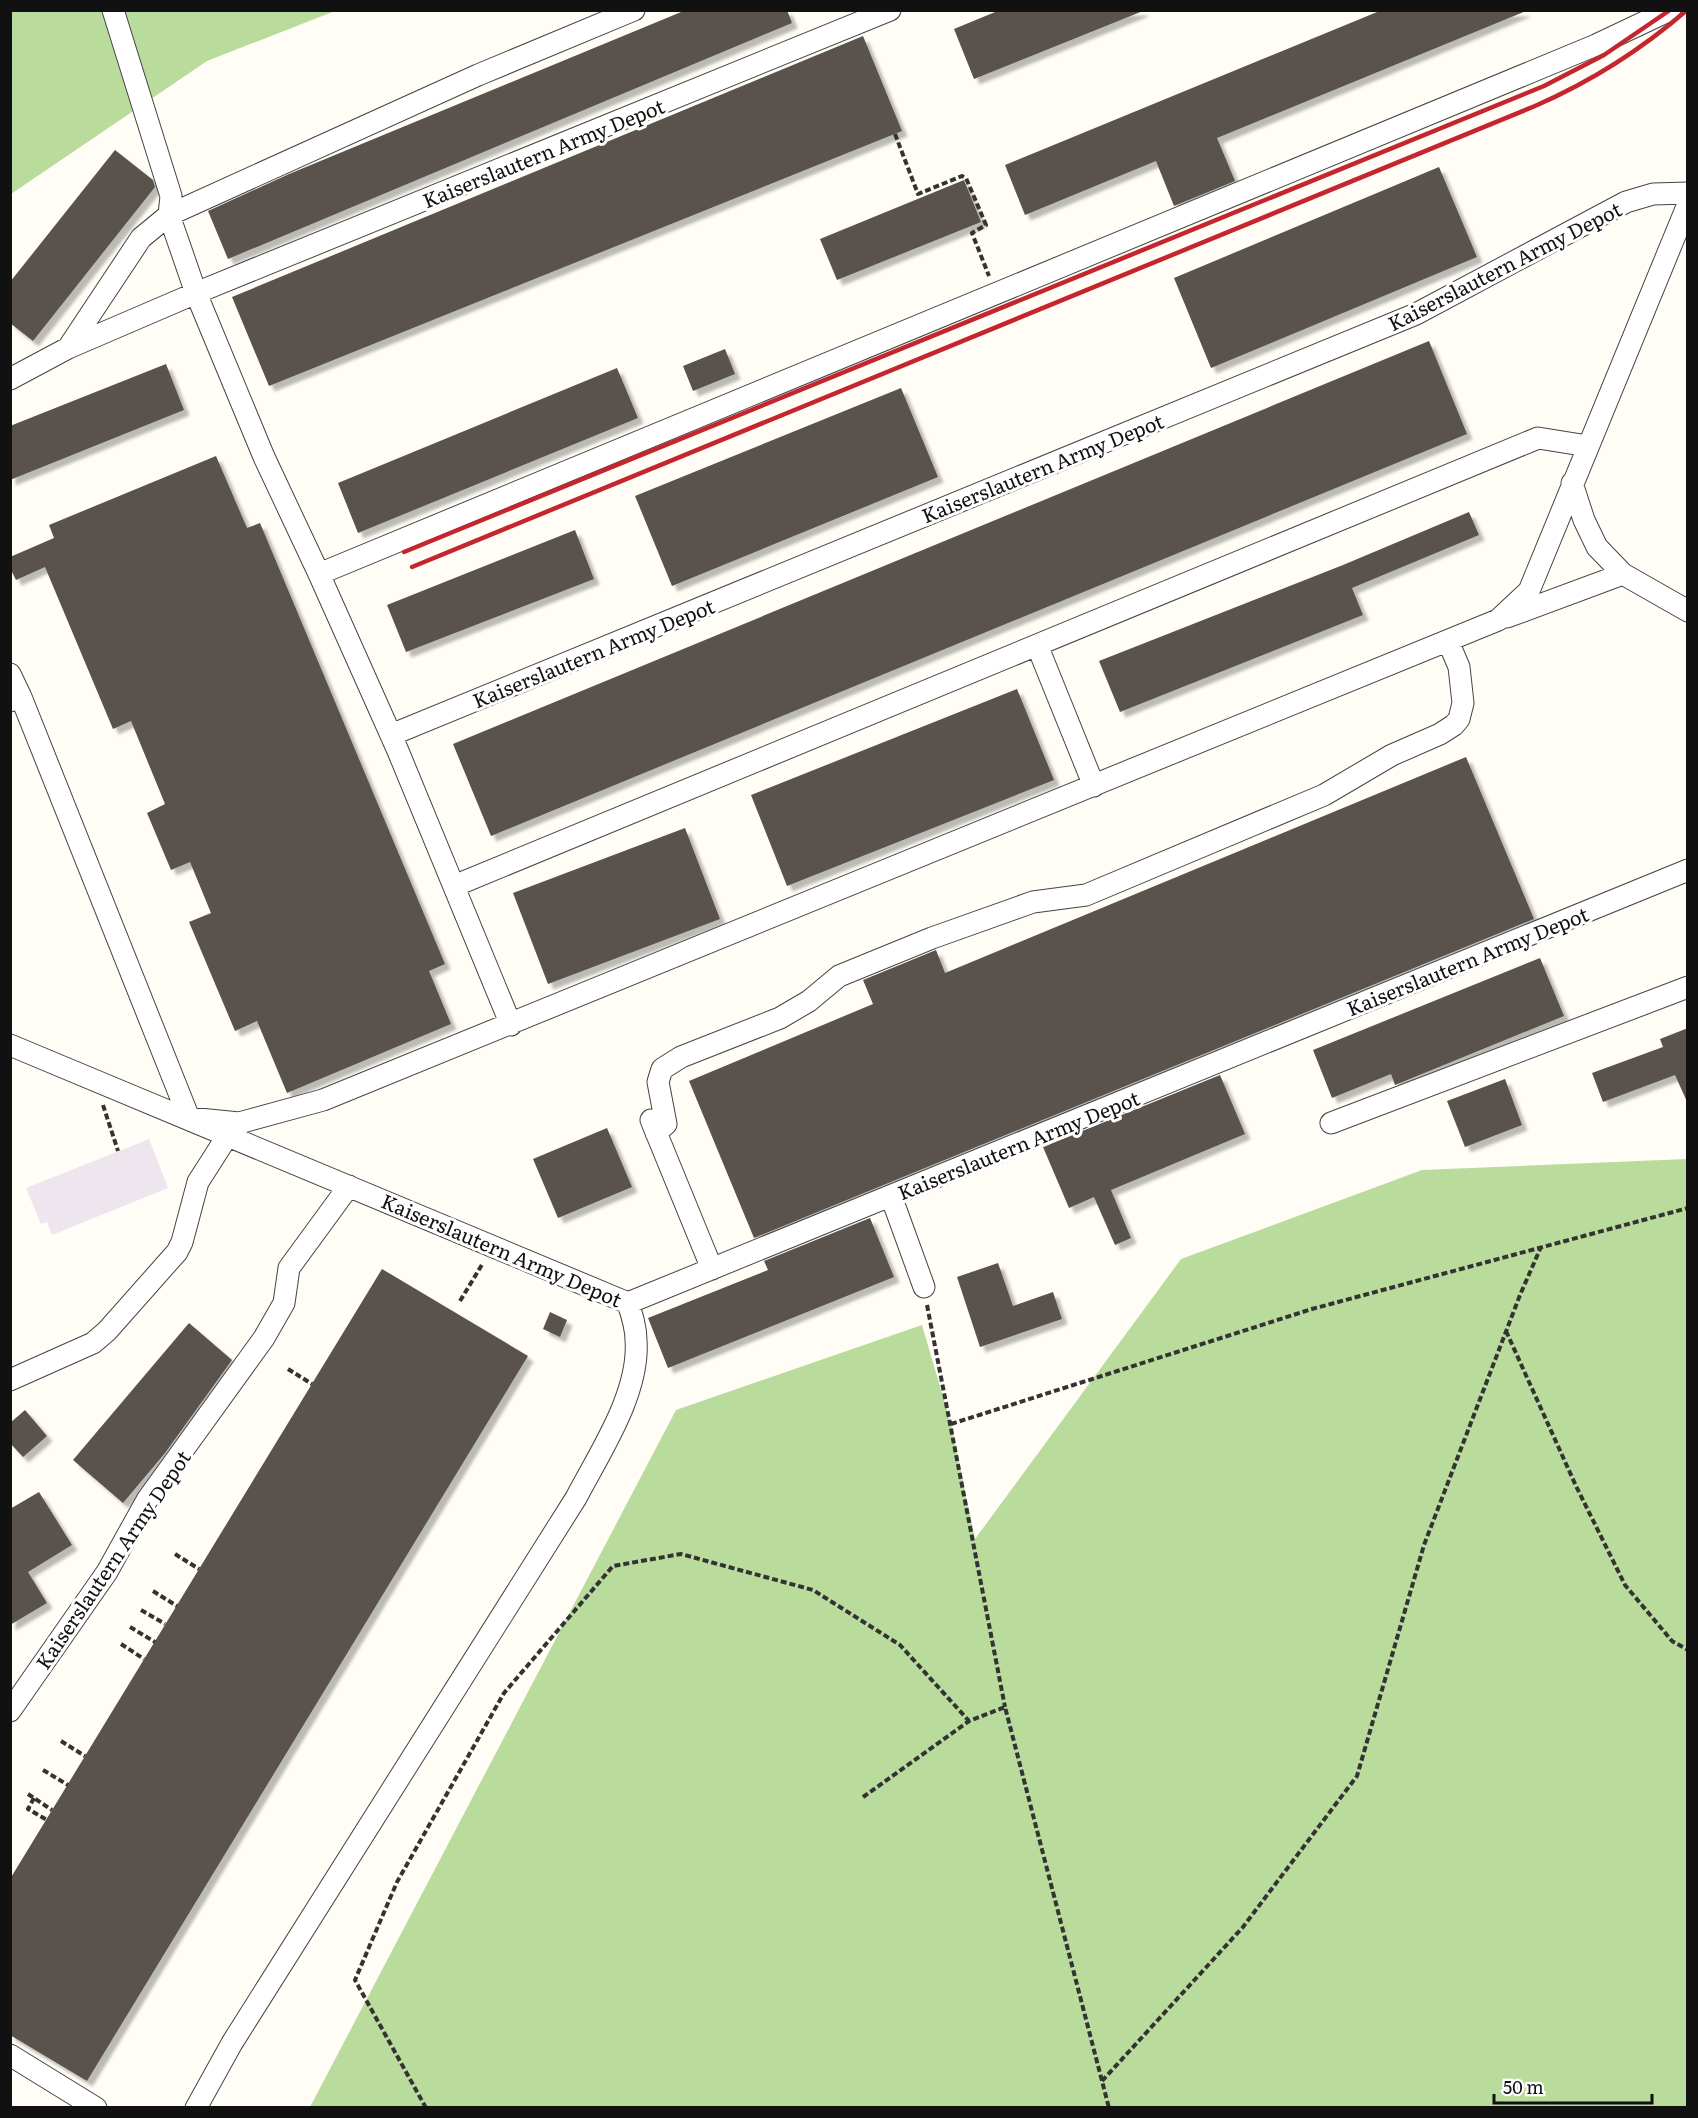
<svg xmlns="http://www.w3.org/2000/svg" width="1698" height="2118" font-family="Literata,serif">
  <defs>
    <filter id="shadow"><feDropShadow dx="5.5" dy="5.5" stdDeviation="1.5" flood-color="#0004"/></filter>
  </defs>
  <rect width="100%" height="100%" fill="#fffdf5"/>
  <path fill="#eee6ef" d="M 149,1139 L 168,1188 L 52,1235 L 47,1222 L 41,1224 L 26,1188 Z"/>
  <path fill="#b9dc9c" d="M 11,11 L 335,11 L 207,61 L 11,194 Z
    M 1687,1159 L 1687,2107 L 310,2107 L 676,1410 L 922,1325 L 951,1424 L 975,1539 L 1181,1259 L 1422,1170 Z"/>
  <path fill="#5a524d" filter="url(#shadow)" d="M 686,10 L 787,10 L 792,23 L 228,259 L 208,211 L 289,174 Z
    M 1000,10 L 1143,10 L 1143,11 L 974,79 L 954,29 Z
    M 1382,10 L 1526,11 L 1217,138 L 1235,181 L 1174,206 L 1156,161 L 1025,215 L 1005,165 Z
    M 863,36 L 902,131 L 269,386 L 232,297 Z
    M 115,150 L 153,180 L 155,187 L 33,341 L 10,323 L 10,282 Z
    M 1439,167 L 1477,257 L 1211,368 L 1174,278 Z
    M 964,180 L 981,222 L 837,280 L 820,239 Z
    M 1429,341 L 1467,434 L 491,836 L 453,744 Z
    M 725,349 L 735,374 L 693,391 L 683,366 Z
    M 166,364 L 184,410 L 10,480 L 10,426 Z
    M 617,368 L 638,418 L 358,533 L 338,483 Z
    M 901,388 L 938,477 L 672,586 L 635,496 Z
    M 216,456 L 247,528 L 260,523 L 445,964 L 429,971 L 451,1024 L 287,1093 L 257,1021 L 235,1031 L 189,922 L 211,913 L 190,862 L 171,870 L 147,813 L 165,804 L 131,721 L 113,729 L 45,567 L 16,580 L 10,568 L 10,557 L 54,538 L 49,525 Z
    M 1469,512 L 1479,535 L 1352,588 L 1363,615 L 1120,712 L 1099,661 L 1343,565 Z
    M 575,530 L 594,579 L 406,652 L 387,605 Z
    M 1017,689 L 1054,780 L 787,886 L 751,795 Z
    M 1466,757 L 1534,919 L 754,1238 L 689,1081 L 873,1004 L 863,980 L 936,950 L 945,973 Z
    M 685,828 L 720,919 L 548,984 L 513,893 Z
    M 1540,958 L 1564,1016 L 1395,1085 L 1391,1074 L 1332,1098 L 1313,1050 Z
    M 1688,1028 L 1688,1104 L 1675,1075 L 1603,1102 L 1592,1073 L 1663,1047 L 1660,1039 Z
    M 1220,1075 L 1245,1134 L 1111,1190 L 1131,1238 L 1115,1245 L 1094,1197 L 1069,1208 L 1043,1147 Z
    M 1505,1079 L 1522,1125 L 1465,1147 L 1447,1101 Z
    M 607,1128 L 632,1187 L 558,1218 L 533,1159 Z
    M 870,1218 L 894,1277 L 668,1368 L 648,1318 L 768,1270 L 764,1261 Z
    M 998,1263 L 1013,1306 L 1053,1292 L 1062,1319 L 980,1347 L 957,1277 Z
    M 382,1269 L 528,1356 L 87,2081 L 10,2035 L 10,1879 Z
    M 550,1312 L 567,1320 L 560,1337 L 543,1329 Z
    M 189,1323 L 232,1360 L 165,1453 L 123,1503 L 73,1460 Z
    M 25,1410 L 47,1436 L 23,1457 L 10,1443 L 10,1423 Z
    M 39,1492 L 72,1545 L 28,1572 L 47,1603 L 10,1625 L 10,1509 Z"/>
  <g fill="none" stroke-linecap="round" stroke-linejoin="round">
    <defs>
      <path id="minor" d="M 113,10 L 171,196 L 169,215 L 196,293 L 264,457 L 319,574 L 398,751 L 511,1025
        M 68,348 L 141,238 L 169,215 L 478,75 L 634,10
        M 10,379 L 68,348 L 196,293 L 890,10
        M 319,574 L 1596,45 L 1670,10
        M 1623,574 L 1688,611
        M 1507,617 L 1623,574 L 1597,547 L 1584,520 L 1572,483
        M 1037,645 L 1094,786
        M 10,674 L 21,697 L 10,701
        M 21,697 L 189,1118 L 239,1123 L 323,1100 L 1498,620 L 1529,591 L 1688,204
        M 391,735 L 1416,314 L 1626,202 L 1653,194 L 1688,193
        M 454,886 L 1538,438 L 1588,446
        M 10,1045 L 628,1303 L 1688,870
        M 651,1120 L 712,1269
        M 1331,1123 L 1688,987
        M 656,1133 L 666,1124 L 658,1082 L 662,1069 L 681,1057 L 780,1018 L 809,1001 L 839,976 L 932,938 L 1033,902 L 1086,895 L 1324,795 L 1392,755 L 1440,734 L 1454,725 L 1459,719 L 1463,703 L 1459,667 L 1448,641
        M 891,1196 L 924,1287
        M 10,1380 L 93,1343 L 107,1331 L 177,1252 L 182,1242 L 198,1182 L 228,1135
        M 10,1711 L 107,1572 L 147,1500 L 264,1338 L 284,1303 L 289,1268 L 349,1186
        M 10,2055 L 96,2108
        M 196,2108 L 232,2043 L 576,1498 C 600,1452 640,1393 636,1340 C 636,1327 632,1315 628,1303"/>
    </defs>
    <use href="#minor" stroke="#444" stroke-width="23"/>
    <path stroke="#333" stroke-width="4" stroke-dasharray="6 3" stroke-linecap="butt" d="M 895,134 L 918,194 L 962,176 L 966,178 L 986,225 L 972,233 L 989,276
      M 103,1105 L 118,1151
      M 460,1301 L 483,1263
      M 927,1305 L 1005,1707
      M 1506,1331 L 1576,1486 L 1625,1585 L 1672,1641 L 1688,1650
      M 288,1369 L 312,1384
      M 951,1424 L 1312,1309 L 1688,1208
      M 175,1554 L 199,1569
      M 153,1591 L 177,1606
      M 141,1610 L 165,1624
      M 130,1627 L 155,1642
      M 121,1644 L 144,1659
      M 61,1741 L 85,1756
      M 43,1770 L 68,1785
      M 28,1794 L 52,1810
      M 863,1797 L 969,1721 L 1005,1707 L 1109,2108
      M 34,1798 L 28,1809 L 47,1820
      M 1102,2081 L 1243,1927 L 1357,1776 L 1424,1545 L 1520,1295 L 1541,1247
      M 426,2108 L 355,1980 L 397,1882 L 504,1693 L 613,1566 L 681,1554 L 813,1590 L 900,1645 L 969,1721"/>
    <use href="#minor" stroke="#fff" stroke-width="21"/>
    <path stroke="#c4262e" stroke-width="4.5" d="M 404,552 L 1544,86 L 1604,55 L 1670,10
      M 412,567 L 1535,106 C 1590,82 1641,50 1687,10"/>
  </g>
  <g text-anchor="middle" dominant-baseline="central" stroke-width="6" stroke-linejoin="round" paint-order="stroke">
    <g font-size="20" fill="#111" stroke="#fff">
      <text transform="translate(543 152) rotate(-22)">Kaiserslautern Army Depot</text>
      <text transform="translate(1504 265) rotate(-27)">Kaiserslautern Army Depot</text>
      <text transform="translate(1042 467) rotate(-22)">Kaiserslautern Army Depot</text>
      <text transform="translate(593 652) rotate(-22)">Kaiserslautern Army Depot</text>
      <text transform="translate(1467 960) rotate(-22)">Kaiserslautern Army Depot</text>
      <text transform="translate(1018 1144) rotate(-22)">Kaiserslautern Army Depot</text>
      <text transform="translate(502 1249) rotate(23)">Kaiserslautern Army Depot</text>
      <text transform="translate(112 1559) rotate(-56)">Kaiserslautern Army Depot</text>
    </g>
  </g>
  <rect width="1698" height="2118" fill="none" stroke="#111111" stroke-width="24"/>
  <path d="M1494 2094v9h158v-9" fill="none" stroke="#111111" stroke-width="3"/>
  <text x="1503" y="2094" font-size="18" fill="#111111" stroke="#ffffff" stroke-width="4.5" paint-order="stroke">50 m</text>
</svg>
